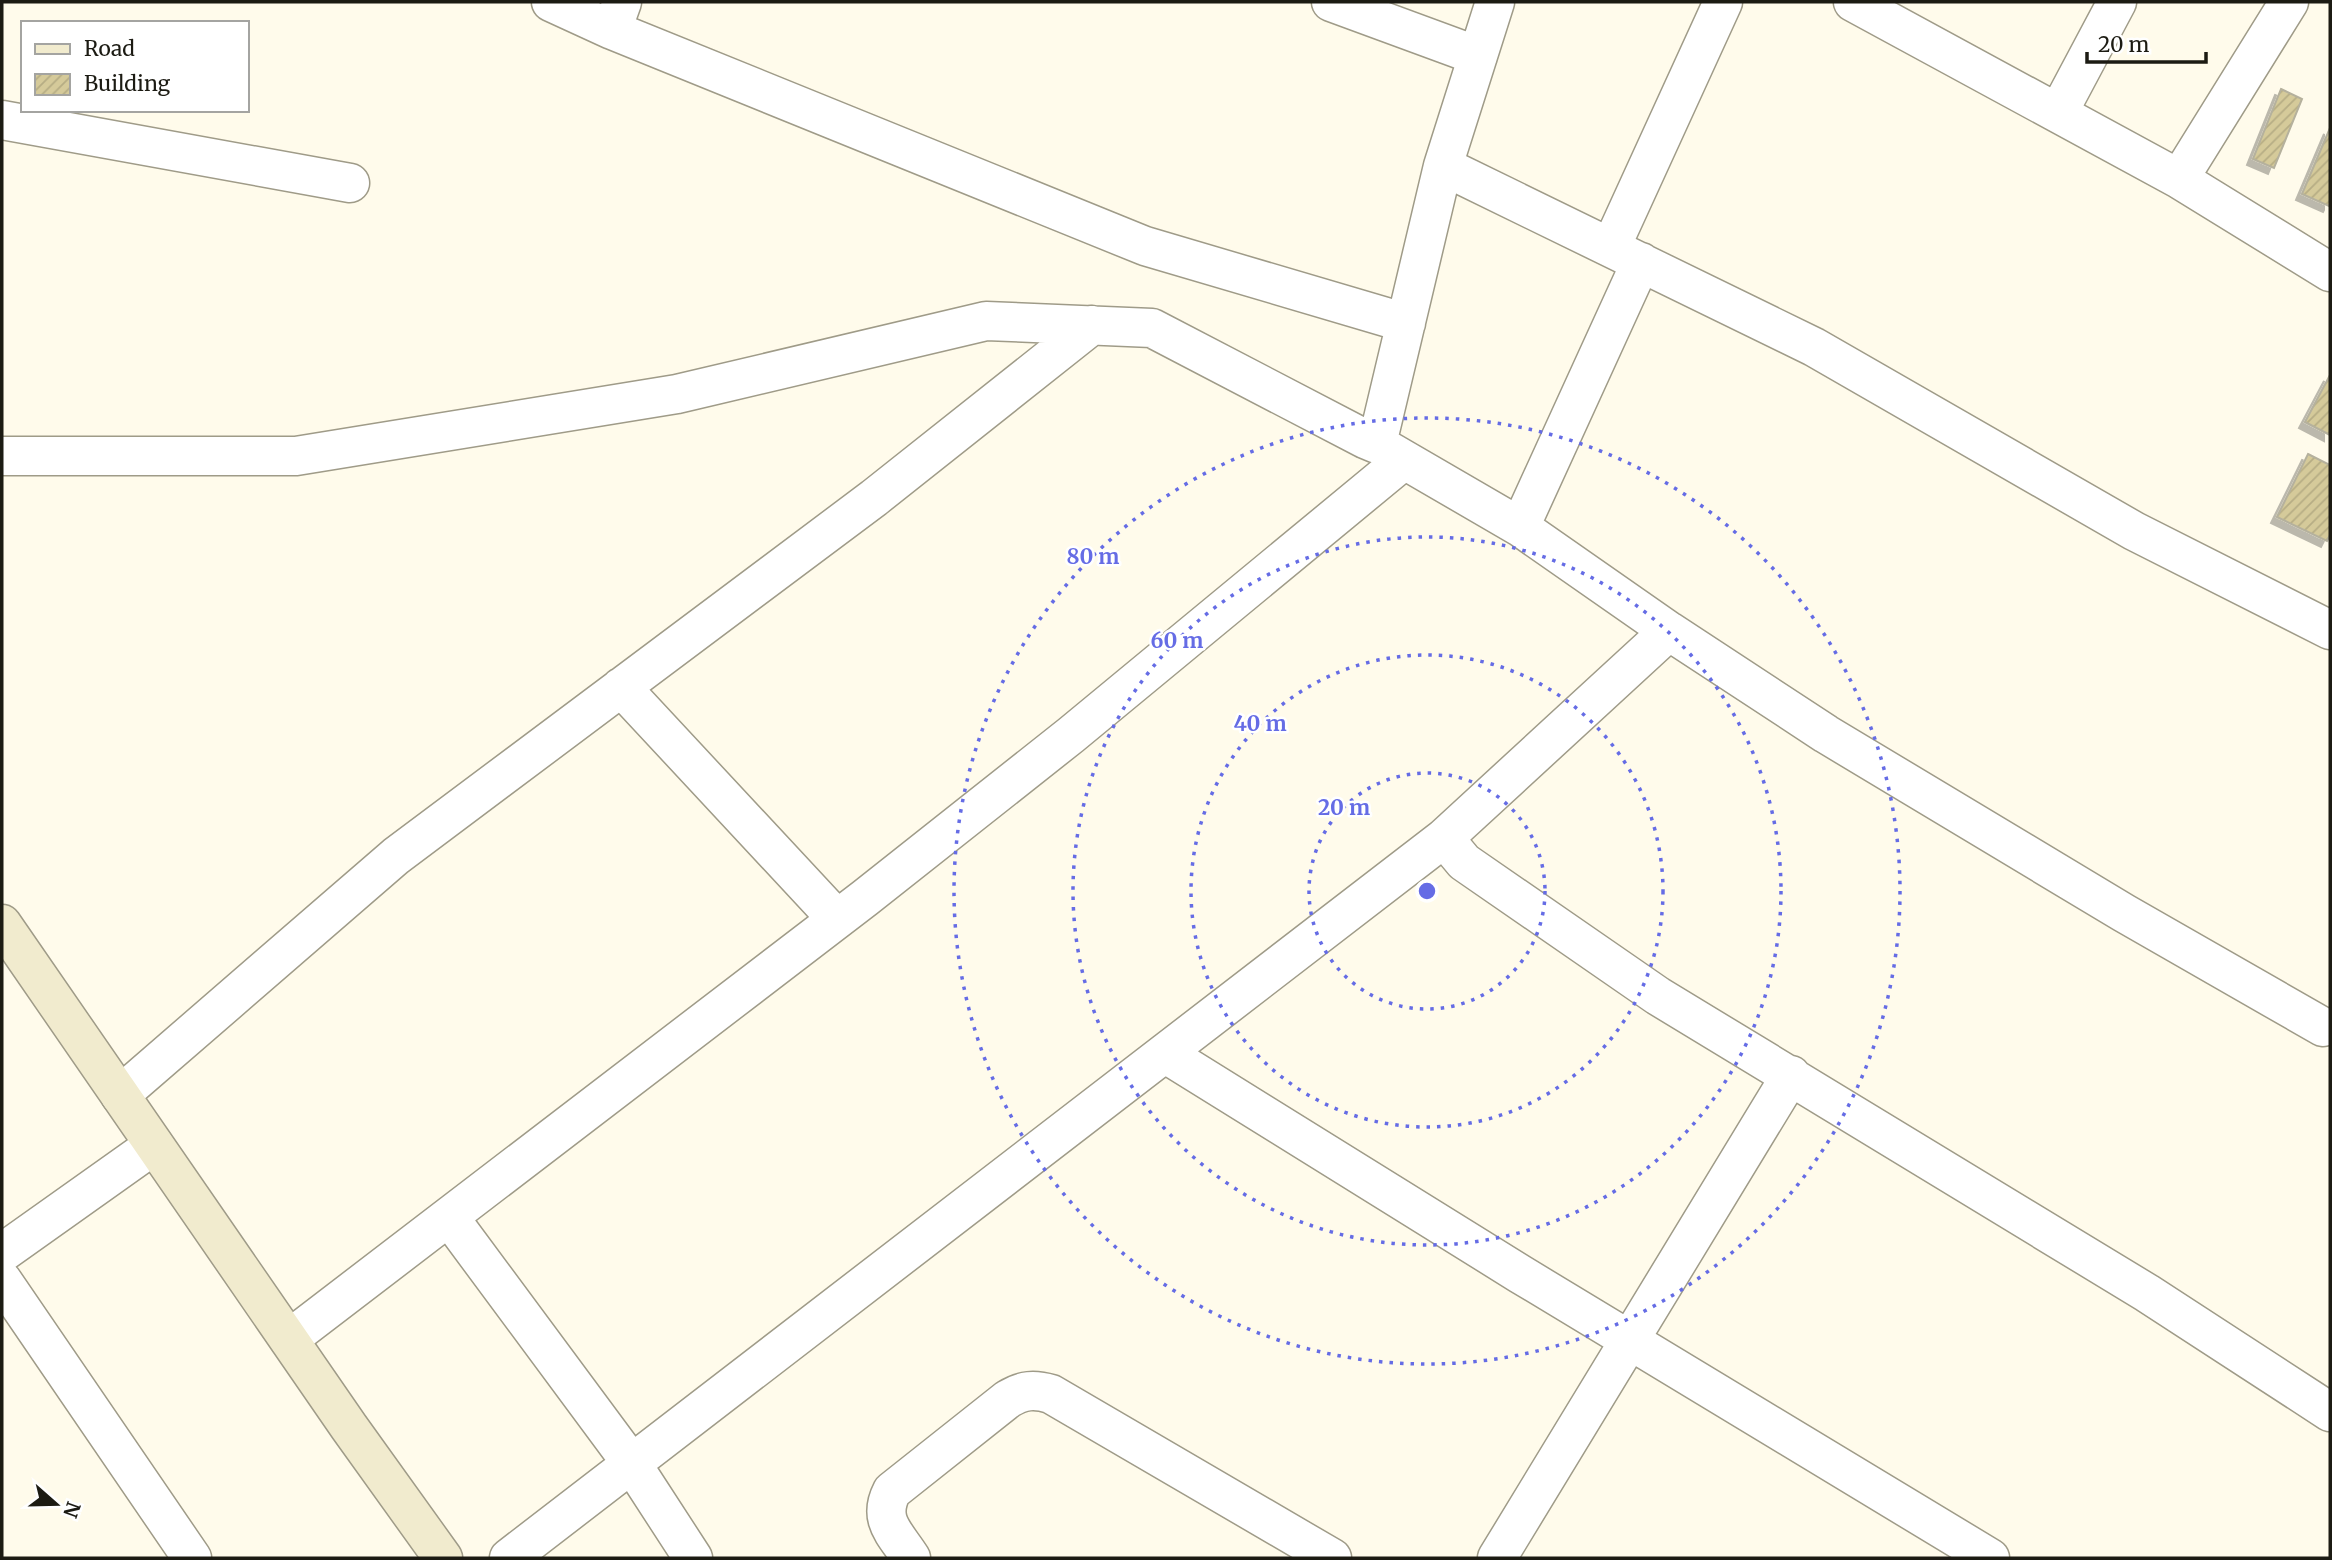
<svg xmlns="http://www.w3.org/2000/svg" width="2332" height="1560" font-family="Merriweather,serif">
  <defs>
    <pattern id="building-hatch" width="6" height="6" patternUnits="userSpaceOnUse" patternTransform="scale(1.75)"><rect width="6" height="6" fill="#d5ca9a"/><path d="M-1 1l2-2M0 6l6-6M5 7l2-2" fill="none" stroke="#b6ad84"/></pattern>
    <filter id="shadow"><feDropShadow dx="-6" dy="6" stdDeviation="0" flood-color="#0004"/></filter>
  </defs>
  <rect width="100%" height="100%" fill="#fffbeb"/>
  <path fill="url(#building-hatch)" stroke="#b5b19d" stroke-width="2" filter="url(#shadow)" d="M 2281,89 L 2302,99 L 2274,168 L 2253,159 Z
    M 2330,128 L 2330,204 L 2329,206 L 2302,194 Z
    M 2330,375 L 2330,435 L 2305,422 Z
    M 2308,454 L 2330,465 L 2330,535 L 2327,541 L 2277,517 Z"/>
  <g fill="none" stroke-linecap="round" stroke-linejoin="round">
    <defs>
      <path id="street" d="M 551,2 L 612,30
        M 622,2 L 612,30 L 1145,246 L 1406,323
        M 1331,2 L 1478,56
        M 1853,2 L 2179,179
        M 2289,2 L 2179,179 L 2330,272
        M 2058,113 L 2117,2
        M 2,120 L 350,183
        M 1443,166 L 1814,347 L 2134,531 L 2330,630
        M 1611,247 L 1723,2
        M 1384,448 L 1520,527 L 1669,631 L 1826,734 L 2124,913 L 2323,1027
        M 2,456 L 296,456 L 677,394 L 986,321 L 1152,328 L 1365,439 L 1377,444 L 1443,166 L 1495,2
        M 1520,527 L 1641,262
        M 621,687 L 837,919
        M 1444,838 L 1464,862 L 1658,996 L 2147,1293 L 2330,1412
        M 1166,1054 L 1520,1274 L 1990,1558
        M 120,1095 L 396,856 L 874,498 L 1092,325
        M 449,1217 L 632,1464 L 693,1558
        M 2,1253 L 154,1145
        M 2,1280 L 192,1558
        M 289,1339 L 865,898 L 1071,735 L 1404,460
        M 509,1558 L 1444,838 L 1669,631
        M 911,1558 C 895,1533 877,1520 892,1491 L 1008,1399 C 1023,1390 1034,1389 1051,1394 L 1332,1558
        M 1497,1558 L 1791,1075"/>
      <path id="secondary" d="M 2,924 L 349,1427 L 443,1558"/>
    </defs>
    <use href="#street" stroke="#9f9b88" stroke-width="41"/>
    <use href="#secondary" stroke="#9f9b88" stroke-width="41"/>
    <use href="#street" stroke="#fff" stroke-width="38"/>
    <use href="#secondary" stroke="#f1ebce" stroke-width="38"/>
  </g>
  <g fill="none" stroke="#656ce5" stroke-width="3.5" stroke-dasharray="3.5 7">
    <circle cx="1427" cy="891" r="118"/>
    <circle cx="1427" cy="891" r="236"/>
    <circle cx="1427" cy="891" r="354"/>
    <circle cx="1427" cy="891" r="473"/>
  </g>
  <circle cx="1427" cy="891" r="10" fill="#656ce5" stroke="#fff" stroke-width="3.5"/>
  <g font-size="21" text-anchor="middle" font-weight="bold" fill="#656ce5" stroke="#fff" stroke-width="5" stroke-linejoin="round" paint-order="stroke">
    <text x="1093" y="564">80 m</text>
    <text x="1177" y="648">60 m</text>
    <text x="1260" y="731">40 m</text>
    <text x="1344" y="815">20 m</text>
  </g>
  <rect width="2332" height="1560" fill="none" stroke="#1c1b13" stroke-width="7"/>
  <rect x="21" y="21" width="228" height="91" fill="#ffffff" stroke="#a4a4a1" stroke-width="2"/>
  <rect x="35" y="44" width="35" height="10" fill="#f1ebce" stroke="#a4a4a1" stroke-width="2"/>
  <text x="84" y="56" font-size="21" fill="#1c1b13">Road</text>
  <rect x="35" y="74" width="35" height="21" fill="url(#building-hatch)" stroke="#a4a4a1" stroke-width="2"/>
  <text x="84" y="91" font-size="21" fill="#1c1b13">Building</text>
  <g transform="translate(56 1504) rotate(110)" stroke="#ffffff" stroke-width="5" paint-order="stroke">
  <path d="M0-5L12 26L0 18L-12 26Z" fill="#1c1b13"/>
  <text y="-10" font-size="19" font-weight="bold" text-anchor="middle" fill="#1c1b13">N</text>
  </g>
  <path d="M2087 52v10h119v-10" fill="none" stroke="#1c1b13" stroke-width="3.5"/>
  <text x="2098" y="52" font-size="21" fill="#1c1b13" stroke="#ffffff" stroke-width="5" paint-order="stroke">20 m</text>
</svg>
